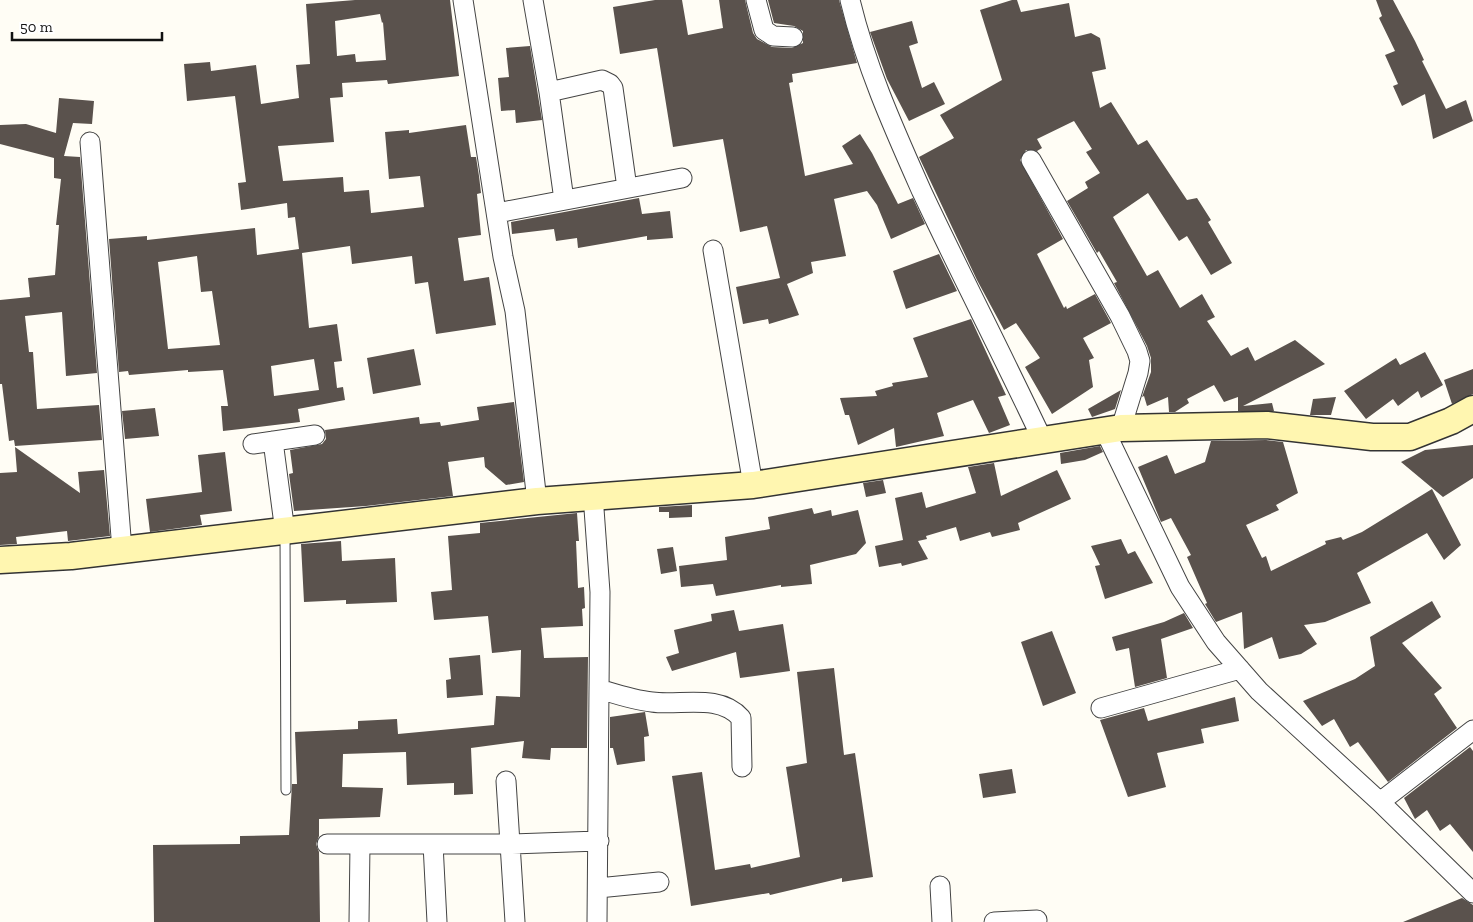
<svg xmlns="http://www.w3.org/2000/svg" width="1473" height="922" font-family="'Zilla Slab',serif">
  <rect width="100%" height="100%" fill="#fffdf5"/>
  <path fill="#5a524d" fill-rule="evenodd" d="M 355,0 L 450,0 L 459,76 L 388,84 L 387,80 L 342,83 L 343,97 L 330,98 L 334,142 L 278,146 L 283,181 L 343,177 L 344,192 L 369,190 L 371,213 L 424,207 L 420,176 L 389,179 L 385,132 L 409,130 L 409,133 L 466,125 L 471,157 L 476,157 L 479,176 L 481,193 L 477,194 L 481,235 L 458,238 L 464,281 L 489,277 L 496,325 L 436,334 L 428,282 L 415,284 L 412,256 L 352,264 L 350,246 L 302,253 L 309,328 L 337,324 L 342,361 L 334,362 L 337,388 L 343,387 L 345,400 L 298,409 L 300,422 L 223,431 L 221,406 L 228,406 L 223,370 L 188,372 L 188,370 L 129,375 L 128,371 L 119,372 L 109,239 L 147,236 L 147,240 L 255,228 L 257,255 L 299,249 L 295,217 L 288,218 L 287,203 L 241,210 L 238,183 L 246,182 L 235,96 L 187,101 L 184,64 L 210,62 L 211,71 L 256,65 L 261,104 L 299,98 L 296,65 L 310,64 L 306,4 ZM 380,14 L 382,23 L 383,22 L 386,60 L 356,62 L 355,54 L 337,56 L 335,21 ZM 197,256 L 201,292 L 212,291 L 220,345 L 168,349 L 158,262 ZM 314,359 L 319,390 L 274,396 L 271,366 Z
    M 655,0 L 682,0 L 688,35 L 723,28 L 719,0 L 745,0 L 753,33 L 757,39 L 772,47 L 792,48 L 803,43 L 803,31 L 794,26 L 774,23 L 768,0 L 839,0 L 857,63 L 792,74 L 793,82 L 789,83 L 805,176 L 853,164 L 842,146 L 860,134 L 872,153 L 898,204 L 913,198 L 925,224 L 891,239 L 877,205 L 867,191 L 834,199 L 846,256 L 811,262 L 813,273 L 787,284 L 799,315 L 769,324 L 768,319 L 743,324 L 736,287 L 780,278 L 767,226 L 740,232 L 723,139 L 673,147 L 657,48 L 620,54 L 613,7 Z
    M 1012,0 L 1017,0 L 1021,12 L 1069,3 L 1075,37 L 1091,33 L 1100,38 L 1106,69 L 1092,72 L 1100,108 L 1111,102 L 1138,145 L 1147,140 L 1187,200 L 1197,198 L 1211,220 L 1208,222 L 1232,263 L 1211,275 L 1187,236 L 1179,241 L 1148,193 L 1113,217 L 1147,276 L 1158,270 L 1180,308 L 1202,294 L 1215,317 L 1207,321 L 1231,356 L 1248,347 L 1255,361 L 1295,340 L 1325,364 L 1243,406 L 1272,403 L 1274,411 L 1238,411 L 1238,397 L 1224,402 L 1214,385 L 1187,399 L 1189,403 L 1175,412 L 1169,412 L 1168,397 L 1147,406 L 1144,396 L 1142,397 L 1151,372 L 1151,358 L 1147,346 L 1114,283 L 1117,282 L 1099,251 L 1097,253 L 1067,201 L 1088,188 L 1085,182 L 1100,173 L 1086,152 L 1092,149 L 1074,121 L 1037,139 L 1042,148 L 1037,151 L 1026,150 L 1020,160 L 1063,239 L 1037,254 L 1064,308 L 1066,306 L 1067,309 L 1095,294 L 1111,323 L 1083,338 L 1094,358 L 1089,360 L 1093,387 L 1052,414 L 1025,367 L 1040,358 L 1016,323 L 1004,330 L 977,280 L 919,157 L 954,138 L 940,115 L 1002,80 L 980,10 Z
    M 1376,0 L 1393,0 L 1415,41 L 1424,60 L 1422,61 L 1446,109 L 1466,100 L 1473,121 L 1433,139 L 1425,94 L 1402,106 L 1393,86 L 1398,84 L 1385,55 L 1395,51 L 1379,18 L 1382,16 Z
    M 912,21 L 918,43 L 909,46 L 922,88 L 934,82 L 945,104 L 909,121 L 887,79 L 870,32 Z
    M 530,46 L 542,120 L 516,123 L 515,110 L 501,111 L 498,78 L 509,77 L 506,48 Z
    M 59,98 L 94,101 L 92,124 L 73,123 L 64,156 L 80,157 L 97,373 L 66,376 L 62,312 L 25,316 L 29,352 L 33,352 L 37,409 L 99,405 L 102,440 L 15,446 L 14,440 L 9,441 L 2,384 L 0,384 L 0,300 L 30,297 L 28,278 L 55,275 L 59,225 L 56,225 L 61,179 L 54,178 L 54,158 L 0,144 L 0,125 L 26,124 L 56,133 Z
    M 639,198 L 642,214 L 670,211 L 673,238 L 647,240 L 647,236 L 578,248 L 577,238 L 556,241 L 554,229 L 512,234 L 511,222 Z
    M 939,254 L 957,291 L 906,309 L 893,271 Z
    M 971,319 L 1006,395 L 998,397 L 1010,425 L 989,433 L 973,400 L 937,413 L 944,436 L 896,447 L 894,428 L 858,445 L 849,415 L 845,415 L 840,398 L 877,396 L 875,391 L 893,386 L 892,383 L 928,377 L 913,338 Z
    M 414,349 L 421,385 L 373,394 L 367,358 Z
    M 1425,352 L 1443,385 L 1421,398 L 1418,391 L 1398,406 L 1393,399 L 1366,419 L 1344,391 L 1396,358 L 1400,365 Z
    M 1473,369 L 1473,394 L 1452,404 L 1444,380 Z
    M 1121,390 L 1115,409 L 1092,417 L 1088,409 Z
    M 1336,397 L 1331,415 L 1310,415 L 1313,399 Z
    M 514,402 L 524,482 L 506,485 L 485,467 L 484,457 L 448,462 L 453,496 L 366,506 L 294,511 L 289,474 L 293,473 L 290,450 L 322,444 L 326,439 L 325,430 L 419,417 L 420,424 L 440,422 L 441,426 L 479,420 L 477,407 Z
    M 155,408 L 159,436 L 125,439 L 122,411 Z
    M 1266,440 L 1283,442 L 1298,493 L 1276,505 L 1279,510 L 1246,525 L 1262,558 L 1266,556 L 1271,571 L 1326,544 L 1325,541 L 1341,537 L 1343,540 L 1362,532 L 1432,489 L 1461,545 L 1444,560 L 1427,533 L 1357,573 L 1371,603 L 1325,622 L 1304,625 L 1317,644 L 1301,654 L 1279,659 L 1272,637 L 1244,649 L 1242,612 L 1216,622 L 1205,604 L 1207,603 L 1187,557 L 1191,555 L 1171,518 L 1161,522 L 1138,467 L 1167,455 L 1175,474 L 1205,462 L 1211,441 Z
    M 1473,445 L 1473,478 L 1443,497 L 1401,462 L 1425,450 Z
    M 1100,446 L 1103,452 L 1085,460 L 1061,464 L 1060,453 Z
    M 15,447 L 80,493 L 78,472 L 104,470 L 110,536 L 68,541 L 67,531 L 16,537 L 17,544 L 0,545 L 0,473 L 17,472 Z
    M 225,452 L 232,511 L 200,515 L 202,525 L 150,532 L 146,499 L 202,492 L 198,455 Z
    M 994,463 L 1001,496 L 1057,470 L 1071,499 L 1018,523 L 1020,530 L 992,537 L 990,532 L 960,541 L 956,527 L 926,536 L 927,539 L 918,541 L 928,559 L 902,566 L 901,563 L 879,567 L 875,546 L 903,540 L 895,498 L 922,492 L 926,508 L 976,493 L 968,467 Z
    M 883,480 L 886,493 L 866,497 L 863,483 Z
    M 692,505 L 692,517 L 669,518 L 669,512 L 659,512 L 659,507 Z
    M 812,508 L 814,514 L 831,510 L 832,516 L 858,510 L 866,543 L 856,554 L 810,565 L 812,584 L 781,587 L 781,585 L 716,596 L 713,584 L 681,587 L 679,566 L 727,560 L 725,537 L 770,529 L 768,517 Z
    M 577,513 L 579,541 L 576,541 L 578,588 L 584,587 L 585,608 L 582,609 L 583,626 L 541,628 L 544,658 L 588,657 L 587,748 L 551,748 L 550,760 L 522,758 L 524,741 L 471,748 L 473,794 L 454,795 L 454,783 L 407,785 L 406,752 L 343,754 L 342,787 L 383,788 L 380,817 L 319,819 L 319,836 L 316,844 L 319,852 L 320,922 L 154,922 L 153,845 L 240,844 L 240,836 L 289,835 L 292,784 L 297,784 L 295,732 L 358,729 L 358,721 L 397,719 L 398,734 L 494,725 L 496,696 L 520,697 L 521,650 L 492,653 L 488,616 L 434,620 L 431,592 L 452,590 L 448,536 L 480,533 L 480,523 Z
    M 1121,539 L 1128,554 L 1135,551 L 1153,583 L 1105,599 L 1095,566 L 1100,565 L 1091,546 Z
    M 341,541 L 342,561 L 395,558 L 397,602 L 346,604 L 346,600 L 304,602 L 301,544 Z
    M 673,547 L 677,571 L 661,574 L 657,549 Z
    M 1432,601 L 1441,617 L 1402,643 L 1442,688 L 1434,694 L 1457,728 L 1388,782 L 1358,742 L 1350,747 L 1334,719 L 1322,726 L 1303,701 L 1355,679 L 1375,666 L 1370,637 Z
    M 734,610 L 739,631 L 783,624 L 790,671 L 740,678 L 736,652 L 672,671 L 666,657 L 679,653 L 674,630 L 712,621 L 711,614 Z
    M 1184,613 L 1193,628 L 1161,639 L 1167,678 L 1135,687 L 1129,648 L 1116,651 L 1112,637 L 1164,622 Z
    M 1052,631 L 1076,693 L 1043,706 L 1021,642 Z
    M 480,655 L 483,695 L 447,698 L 446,680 L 451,679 L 449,658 Z
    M 834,668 L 844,755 L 855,753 L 873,877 L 842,882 L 842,878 L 770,895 L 769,893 L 691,906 L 672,776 L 702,772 L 715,870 L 750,864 L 751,868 L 800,857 L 786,767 L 807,763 L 797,672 Z
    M 1235,697 L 1239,721 L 1201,729 L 1204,743 L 1157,753 L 1166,787 L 1128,797 L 1100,720 L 1144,708 L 1148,721 Z
    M 645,712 L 649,736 L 644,737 L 645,761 L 617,765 L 613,748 L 610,748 L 610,717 Z
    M 1470,747 L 1473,751 L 1473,852 L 1450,824 L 1440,831 L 1427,810 L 1415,819 L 1404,798 Z
    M 1012,769 L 1016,793 L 983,798 L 979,774 Z
    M 1462,898 L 1473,905 L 1473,922 L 1403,922 Z"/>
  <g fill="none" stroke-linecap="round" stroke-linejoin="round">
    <defs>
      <path id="lane" d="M 285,532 L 286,790"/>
      <path id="street" d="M 463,0 L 503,257 L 515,311 L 537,501
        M 533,0 L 549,92 L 564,200
        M 756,0 L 764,30 L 773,36 L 793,37
        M 850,0 C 866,67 894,129 922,192 C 961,275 1003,356 1042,439
        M 549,92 L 602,80 L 610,84 L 613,88 L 627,188
        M 90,142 L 122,550
        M 1031,160 L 1120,316 L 1137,351 L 1140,361 L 1138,373 L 1121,428
        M 497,213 L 682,178
        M 713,250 L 753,485
        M 1105,431 L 1180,587 L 1216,642 L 1259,691 L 1380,802 L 1473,893
        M 273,441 L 285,532
        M 253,444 L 315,435
        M 593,495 L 600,592 L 599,689 C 616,694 634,700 652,702 C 680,706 719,693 741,718 L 742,767
        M 1101,708 L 1240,669
        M 506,781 L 515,922
        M 1380,802 L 1473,730
        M 327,844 L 512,844 L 599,841
        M 433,844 L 437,922
        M 940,886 L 942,922
        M 598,888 L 659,882
        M 359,922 L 360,844
        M 597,922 L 599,689
        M 994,922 L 1037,920"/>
      <path id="secondary" d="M 0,560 L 71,556 L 537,501 L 753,485 L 1121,428 L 1267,425 L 1372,437 L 1410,437 L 1451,421 L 1473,409"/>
    </defs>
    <use href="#lane" stroke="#444" stroke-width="11"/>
    <use href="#street" stroke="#444" stroke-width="21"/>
    <use href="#secondary" stroke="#333" stroke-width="29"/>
    <use href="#lane" stroke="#fff" stroke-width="9"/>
    <use href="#street" stroke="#fff" stroke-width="19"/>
    <use href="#secondary" stroke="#fff6b0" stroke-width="26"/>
  </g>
  <path d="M12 32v8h150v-8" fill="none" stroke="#111111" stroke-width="2.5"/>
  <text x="20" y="32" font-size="15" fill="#111111" stroke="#ffffff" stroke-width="4" paint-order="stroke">50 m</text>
</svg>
